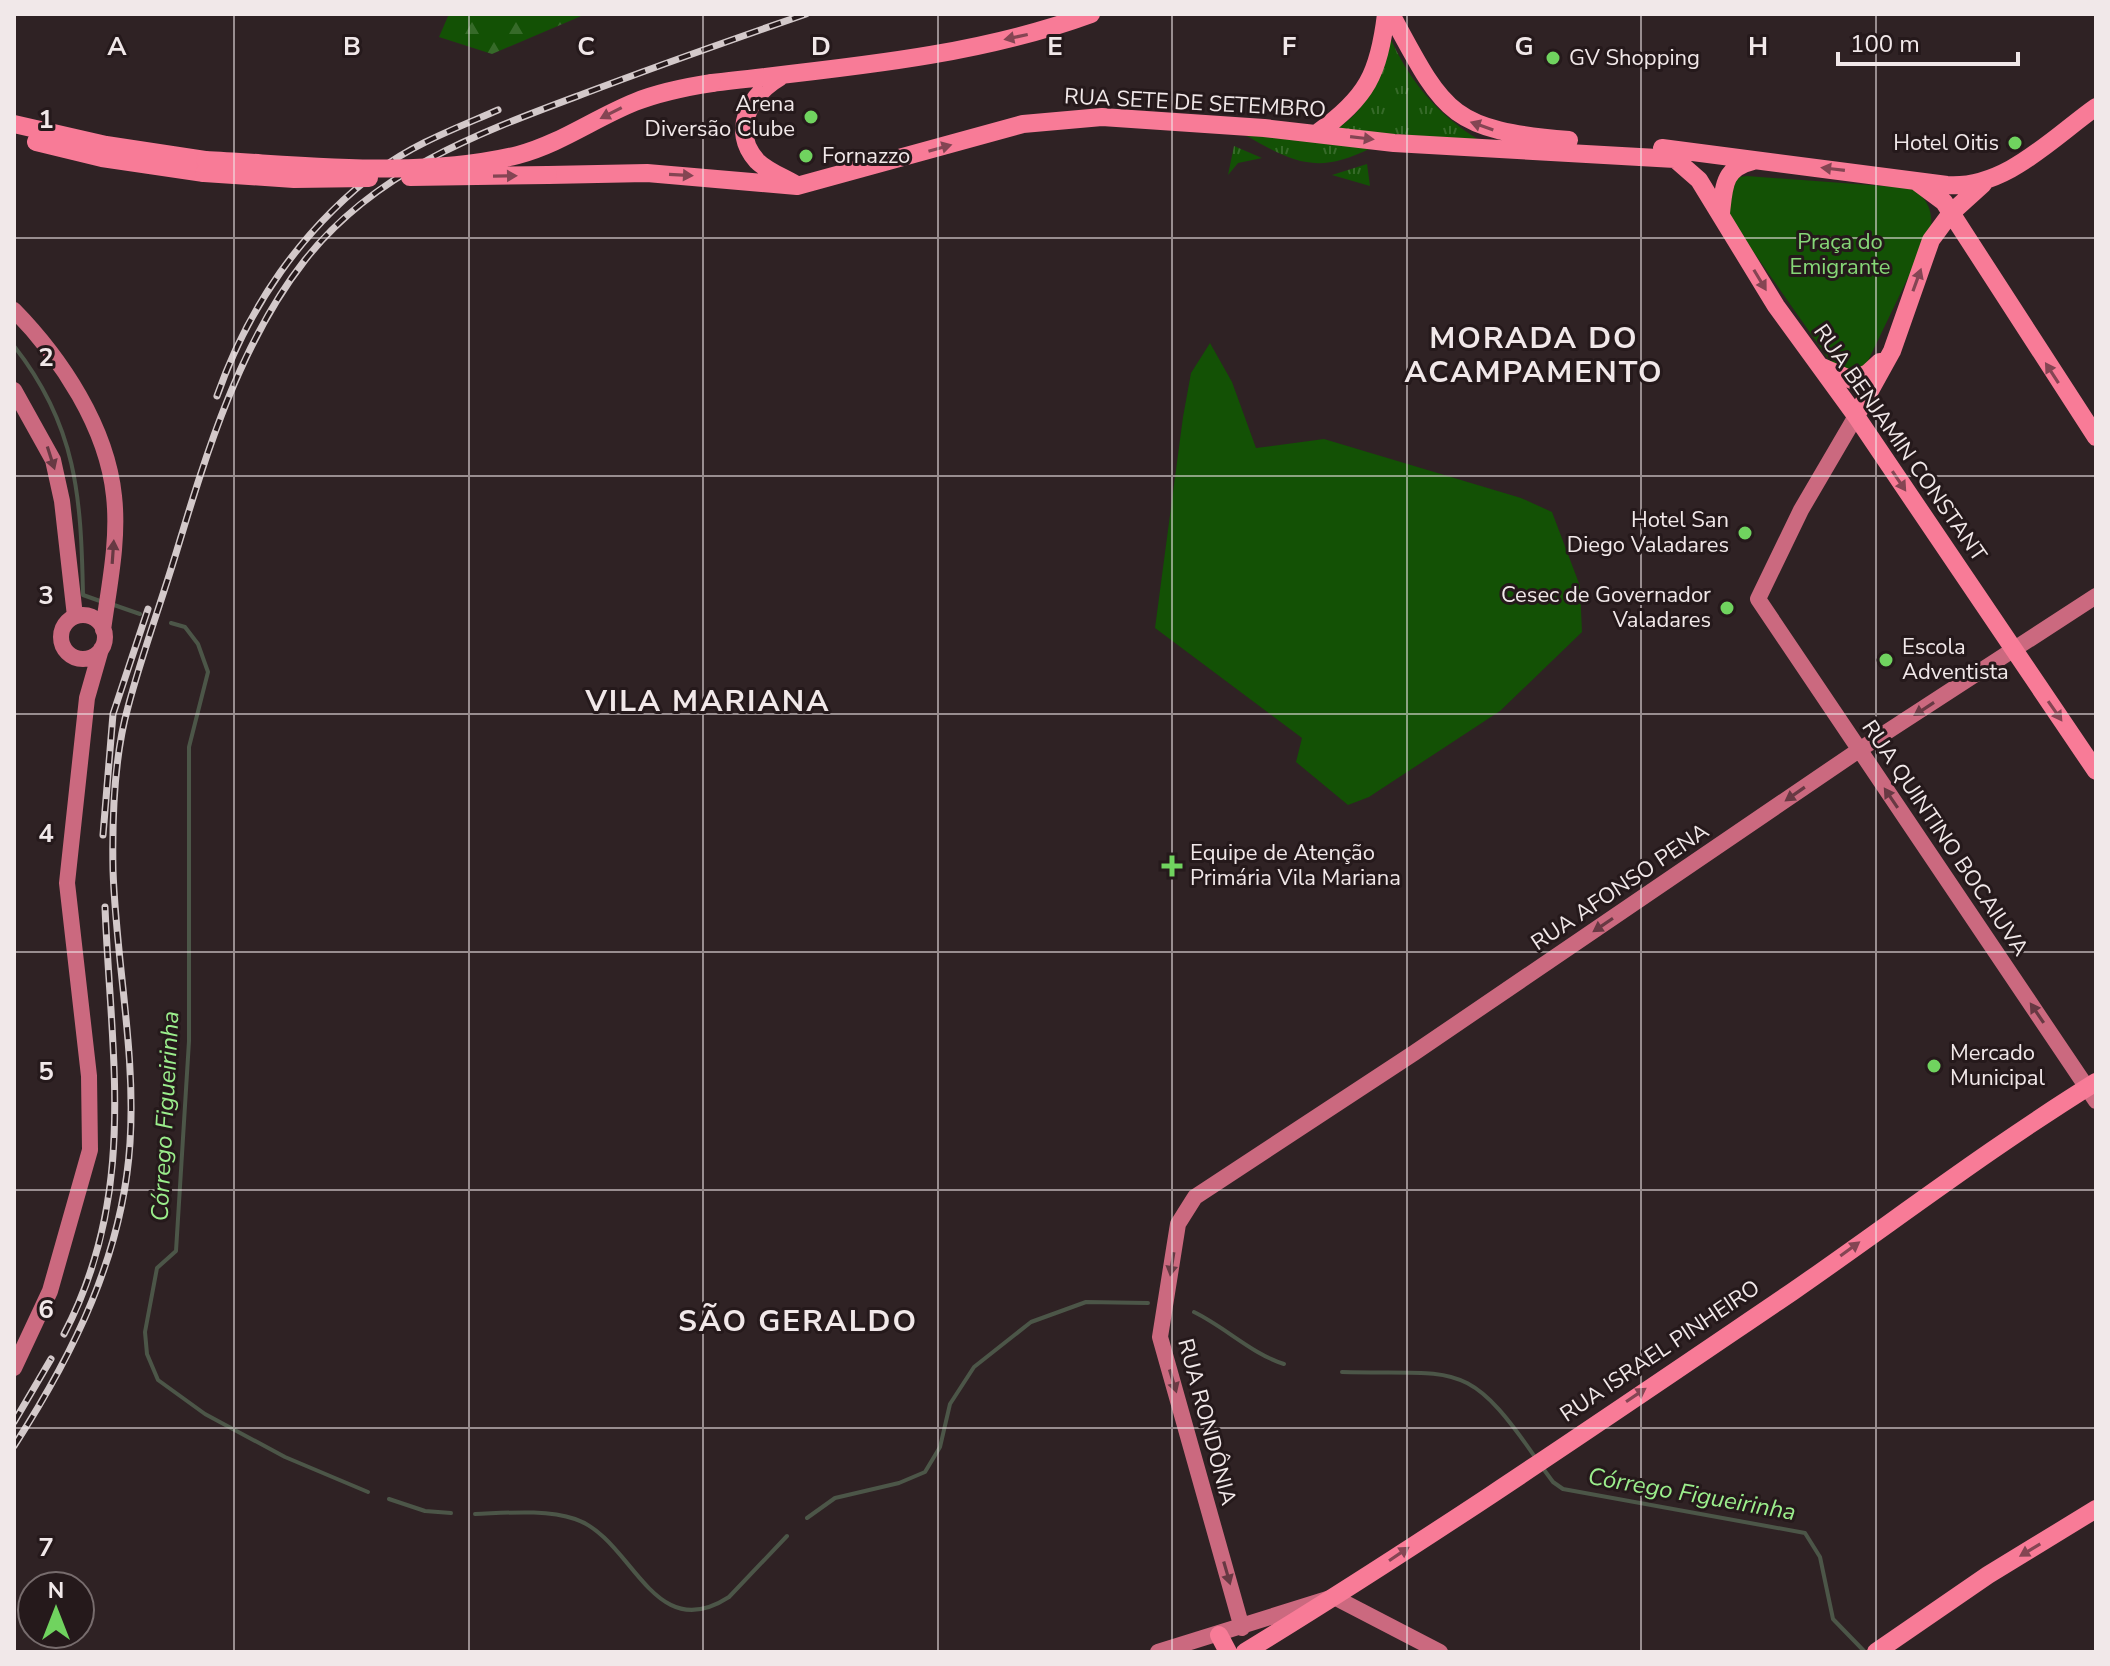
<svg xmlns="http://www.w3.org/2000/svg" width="2110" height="1666" font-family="'Nunito Sans',sans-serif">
  <defs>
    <pattern id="grass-tufts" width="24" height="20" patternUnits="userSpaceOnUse" patternTransform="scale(2)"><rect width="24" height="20" fill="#135105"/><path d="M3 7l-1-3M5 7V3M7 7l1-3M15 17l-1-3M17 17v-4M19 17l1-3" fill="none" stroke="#366a29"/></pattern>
    <pattern id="forest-firs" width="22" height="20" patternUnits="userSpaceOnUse" patternTransform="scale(2)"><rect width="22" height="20" fill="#135105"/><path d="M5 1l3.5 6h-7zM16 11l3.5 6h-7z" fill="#366a29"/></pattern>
  </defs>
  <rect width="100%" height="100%" fill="#2f2224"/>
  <path fill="url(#grass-tufts)" d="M 1389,35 C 1409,81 1437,114 1479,140 L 1334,130 C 1371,110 1379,73 1389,35 Z
    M 1245,135 L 1371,148 C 1317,175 1294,163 1245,135 Z
    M 1234,146 L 1262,158 L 1238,163 L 1228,175 Z
    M 1367,164 L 1370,186 L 1332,175 Z"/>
  <path fill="url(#forest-firs)" d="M 449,14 L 586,14 L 492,54 L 439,37 Z"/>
  <path fill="#135105" d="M 1747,176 L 1911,188 C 1928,198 1933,211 1931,230 L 1866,365 L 1847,373 L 1832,364 L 1729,217 L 1726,194 L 1739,177 Z
    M 1210,343 L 1232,382 L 1256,448 L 1324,439 L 1521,498 L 1552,512 L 1580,586 L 1582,632 L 1500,711 L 1369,797 L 1348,805 L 1296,762 L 1302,738 L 1155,628 L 1183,417 L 1191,373 Z"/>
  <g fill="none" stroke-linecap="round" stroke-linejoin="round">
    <path stroke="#4c5648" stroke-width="4" d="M 14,346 C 77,426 81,497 83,595 L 100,601
      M 114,605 L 140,614
      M 171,623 L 185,627 L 198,644 L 208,672 L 189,747 L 189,1041 L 176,1251 L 157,1268 L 145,1332 L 147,1354 L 158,1380 L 205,1414 L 285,1457 L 368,1492
      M 1194,1312 C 1225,1327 1252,1354 1284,1364
      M 1342,1372 C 1457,1375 1467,1357 1537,1460
      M 1542,1467 L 1553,1482 L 1563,1489 L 1805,1533 L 1820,1557 L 1833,1619 L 1865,1652
      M 389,1499 L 425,1511 L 451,1513
      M 475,1514 C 506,1513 545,1509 575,1519 C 633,1538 652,1647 729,1597 L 787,1536
      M 807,1518 L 835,1498 L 899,1483 L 925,1472 L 940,1447 L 950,1404 L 974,1367 L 1031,1322 L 1086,1302 L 1148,1303"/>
    <path stroke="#cb697f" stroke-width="16" d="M 14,310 C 61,358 107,427 114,496 C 119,540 109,586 103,630
      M 14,390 L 53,460 L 62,501 L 75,616
      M 1856,416 L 1801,510 L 1758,599 L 2096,1101
      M61 637a22 22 0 1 1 44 0a22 22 0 1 1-44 0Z
      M 14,1368 L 50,1291 L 90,1150 L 89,1076 L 67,883 L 87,698 L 101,649
      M 1242,1628 L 1160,1337 L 1178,1224 L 1195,1197 L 1414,1053 L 1859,750 L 2096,596
      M 1158,1652 L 1334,1597 L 1440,1652"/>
    <path stroke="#f87b97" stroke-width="18" d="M 1391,14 C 1445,115 1451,130 1569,140
      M 780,77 C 751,94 729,130 757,161 C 767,171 783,177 795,184
      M 712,83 C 838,68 971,58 1091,14
      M 14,124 L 106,145 L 205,160
      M 1317,133 C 1367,98 1379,73 1386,14
      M 36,142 L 102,158 L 204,173
      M 1662,148 L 1947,185 C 2005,189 2051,139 2096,107
      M 548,175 L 647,173 L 797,186 L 1023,124 L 1102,117 L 1264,128 L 1394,143 L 1675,159 L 1699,180 L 1776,306 L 1856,416 L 2096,771
      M 1917,182 L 1944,202 L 2096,437
      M 1721,213 C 1724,185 1724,168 1753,161
      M 1822,367 L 1852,380 L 1868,373 L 1880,362
      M 1856,416 L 1892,351 L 1931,240 L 1951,213 L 1983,184
      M 1219,1635 L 1228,1652
      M 1245,1652 C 1430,1539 1612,1414 1792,1292 C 1893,1222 1991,1147 2096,1082
      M 1876,1652 L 1988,1575 L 2096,1509"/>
    <defs>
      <path id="rail" d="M 217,396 C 248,307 302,229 378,171 C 413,144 457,128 498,110
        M 103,835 L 113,714 L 148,609
        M 64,1334 C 138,1193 111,1058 105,907
        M 14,1422 L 51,1359
        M 14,1446 C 74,1353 123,1254 130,1143 C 136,1052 116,961 113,870 C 112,818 114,757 128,707 C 142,654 161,603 177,550 C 207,451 240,343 305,260 C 376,170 479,133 583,94 C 657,66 731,40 806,14"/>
    </defs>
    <use href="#rail" stroke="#d3c9ca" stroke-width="7"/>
    <use href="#rail" stroke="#25191b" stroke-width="4" stroke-dasharray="12" stroke-linecap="butt"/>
    <path stroke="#f87b97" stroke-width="18" d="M 205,160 C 307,165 418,179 518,155 C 560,144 595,118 635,102 C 660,92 686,87 712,83
      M 204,173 L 294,179 L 369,178
      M 410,177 L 548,175"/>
  </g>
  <defs><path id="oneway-solid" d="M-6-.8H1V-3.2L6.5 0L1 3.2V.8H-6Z" transform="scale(2)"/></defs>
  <g fill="#844553">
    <use href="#oneway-solid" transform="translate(1016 37) rotate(168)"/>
    <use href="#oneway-solid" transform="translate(611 113) rotate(153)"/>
    <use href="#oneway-solid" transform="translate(1482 126) rotate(-161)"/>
    <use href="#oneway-solid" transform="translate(1362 138) rotate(7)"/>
    <use href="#oneway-solid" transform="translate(940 148) rotate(-16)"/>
    <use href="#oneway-solid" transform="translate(1833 169) rotate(-173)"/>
    <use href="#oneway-solid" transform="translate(681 175) rotate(3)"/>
    <use href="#oneway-solid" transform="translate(505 176) rotate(-1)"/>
    <use href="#oneway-solid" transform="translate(1760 280) rotate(59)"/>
    <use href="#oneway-solid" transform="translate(1917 280) rotate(-70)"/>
    <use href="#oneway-solid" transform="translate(2052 373) rotate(-123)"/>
    <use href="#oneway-solid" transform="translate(1899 481) rotate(56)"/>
    <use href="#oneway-solid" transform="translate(2055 711) rotate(55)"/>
    <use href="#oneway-solid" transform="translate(1850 1249) rotate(-36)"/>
    <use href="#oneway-solid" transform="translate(1636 1395) rotate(-34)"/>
    <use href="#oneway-solid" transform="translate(2030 1550) rotate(149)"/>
    <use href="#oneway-solid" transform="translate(1399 1554) rotate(-34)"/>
  </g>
  <g fill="#673943">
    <use href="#oneway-solid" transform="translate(51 458) rotate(72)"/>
    <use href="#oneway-solid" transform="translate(113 552) rotate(-86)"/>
    <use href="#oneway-solid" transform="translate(1924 709) rotate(147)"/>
    <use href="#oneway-solid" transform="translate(1795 794) rotate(145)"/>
    <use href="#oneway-solid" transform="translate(1891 798) rotate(-124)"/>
    <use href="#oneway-solid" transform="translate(1603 925) rotate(146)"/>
    <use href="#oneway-solid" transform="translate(2037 1013) rotate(-124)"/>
    <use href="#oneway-solid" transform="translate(1172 1264) rotate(99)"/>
    <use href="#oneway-solid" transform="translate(1173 1381) rotate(73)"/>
    <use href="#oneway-solid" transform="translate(1227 1573) rotate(74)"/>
  </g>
  <path fill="none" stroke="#f1e8e9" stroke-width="2" stroke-opacity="0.55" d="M 234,14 L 234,1652M 469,14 L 469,1652M 703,14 L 703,1652M 938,14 L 938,1652M 1172,14 L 1172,1652M 1407,14 L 1407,1652M 1641,14 L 1641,1652M 1876,14 L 1876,1652M 14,238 L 2096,238M 14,476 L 2096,476M 14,714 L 2096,714M 14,952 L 2096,952M 14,1190 L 2096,1190M 14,1428 L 2096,1428"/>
  <g fill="#70d35f" stroke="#25191b" stroke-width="3">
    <circle cx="1553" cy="58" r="8"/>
    <circle cx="811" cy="117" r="8"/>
    <circle cx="2015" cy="143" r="8"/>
    <circle cx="806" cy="156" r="8"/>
    <circle cx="1745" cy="533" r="8"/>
    <circle cx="1727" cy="608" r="8"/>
    <circle cx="1886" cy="660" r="8"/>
    <path d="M1168 854h8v8h8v8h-8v8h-8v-8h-8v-8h8z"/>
    <circle cx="1934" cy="1066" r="8"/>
  </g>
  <g text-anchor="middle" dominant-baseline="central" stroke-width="6" stroke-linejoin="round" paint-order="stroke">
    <g font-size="22" fill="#f1e8e9" stroke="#25191b" text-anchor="start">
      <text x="1569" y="58">GV Shopping</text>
      <text x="795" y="104" text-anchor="end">Arena<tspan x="795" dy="25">Diversão Clube</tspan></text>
      <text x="1999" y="143" text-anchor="end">Hotel Oitis</text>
      <text x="822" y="156">Fornazzo</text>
      <text x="1729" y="520" text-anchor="end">Hotel San<tspan x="1729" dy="25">Diego Valadares</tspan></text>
      <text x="1711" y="595" text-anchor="end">Cesec de Governador<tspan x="1711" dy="25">Valadares</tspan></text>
      <text x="1902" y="647">Escola<tspan x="1902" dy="25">Adventista</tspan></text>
      <text x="1190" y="853">Equipe de Atenção<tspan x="1190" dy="25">Primária Vila Mariana</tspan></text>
      <text x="1950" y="1053">Mercado<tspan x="1950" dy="25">Municipal</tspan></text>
    </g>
    <g font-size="22" fill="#f1e8e9" stroke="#25191b">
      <text transform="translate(1195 103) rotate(3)">RUA SETE DE SETEMBRO</text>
      <text transform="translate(1900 443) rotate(55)">RUA BENJAMIN CONSTANT</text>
      <text transform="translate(1945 838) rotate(56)">RUA QUINTINO BOCAIUVA</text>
      <text transform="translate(1620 887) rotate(-34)">RUA AFONSO PENA</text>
      <text transform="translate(1660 1351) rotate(-34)">RUA ISRAEL PINHEIRO</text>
      <text transform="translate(1207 1422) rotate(75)">RUA RONDÔNIA</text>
    </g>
    <g font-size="22" fill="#86d777" stroke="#25191b">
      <text x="1840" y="242">Praça do<tspan x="1840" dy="25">Emigrante</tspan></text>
    </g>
    <g font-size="24" font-style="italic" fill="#9bee8c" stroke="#25191b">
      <text transform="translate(165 1116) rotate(-87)">Córrego Figueirinha</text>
      <text transform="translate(1692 1494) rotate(10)">Córrego Figueirinha</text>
    </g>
    <g font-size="30" font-weight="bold" letter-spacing="2" fill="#f1e8e9" stroke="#25191b">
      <text x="1534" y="338">MORADA DO<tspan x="1534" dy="34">ACAMPAMENTO</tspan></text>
      <text x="708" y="701">VILA MARIANA</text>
      <text x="798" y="1321">SÃO GERALDO</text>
    </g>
  </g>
  <g font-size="26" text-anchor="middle" font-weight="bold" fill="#f1e8e9" stroke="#25191b" stroke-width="6" stroke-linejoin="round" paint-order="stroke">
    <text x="117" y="55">A</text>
    <text x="352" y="55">B</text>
    <text x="586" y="55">C</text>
    <text x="821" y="55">D</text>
    <text x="1055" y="55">E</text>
    <text x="1289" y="55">F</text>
    <text x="1524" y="55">G</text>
    <text x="1758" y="55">H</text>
    <text x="46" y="128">1</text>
    <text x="46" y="366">2</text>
    <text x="46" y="604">3</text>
    <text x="46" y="842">4</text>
    <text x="46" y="1080">5</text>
    <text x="46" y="1318">6</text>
    <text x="46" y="1556">7</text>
  </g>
  <rect width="2110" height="1666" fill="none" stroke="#f1e8e9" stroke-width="32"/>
  <g transform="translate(56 1610)"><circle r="38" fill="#25191b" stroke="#776c6d" stroke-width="2"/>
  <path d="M0-6L14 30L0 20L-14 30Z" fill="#70d35f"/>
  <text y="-12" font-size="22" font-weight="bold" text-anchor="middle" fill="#f1e8e9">N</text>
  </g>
  <path d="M1838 52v12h180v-12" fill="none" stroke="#f1e8e9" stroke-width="4"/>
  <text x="1850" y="52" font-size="24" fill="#f1e8e9" stroke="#25191b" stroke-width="6" paint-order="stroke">100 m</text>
</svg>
